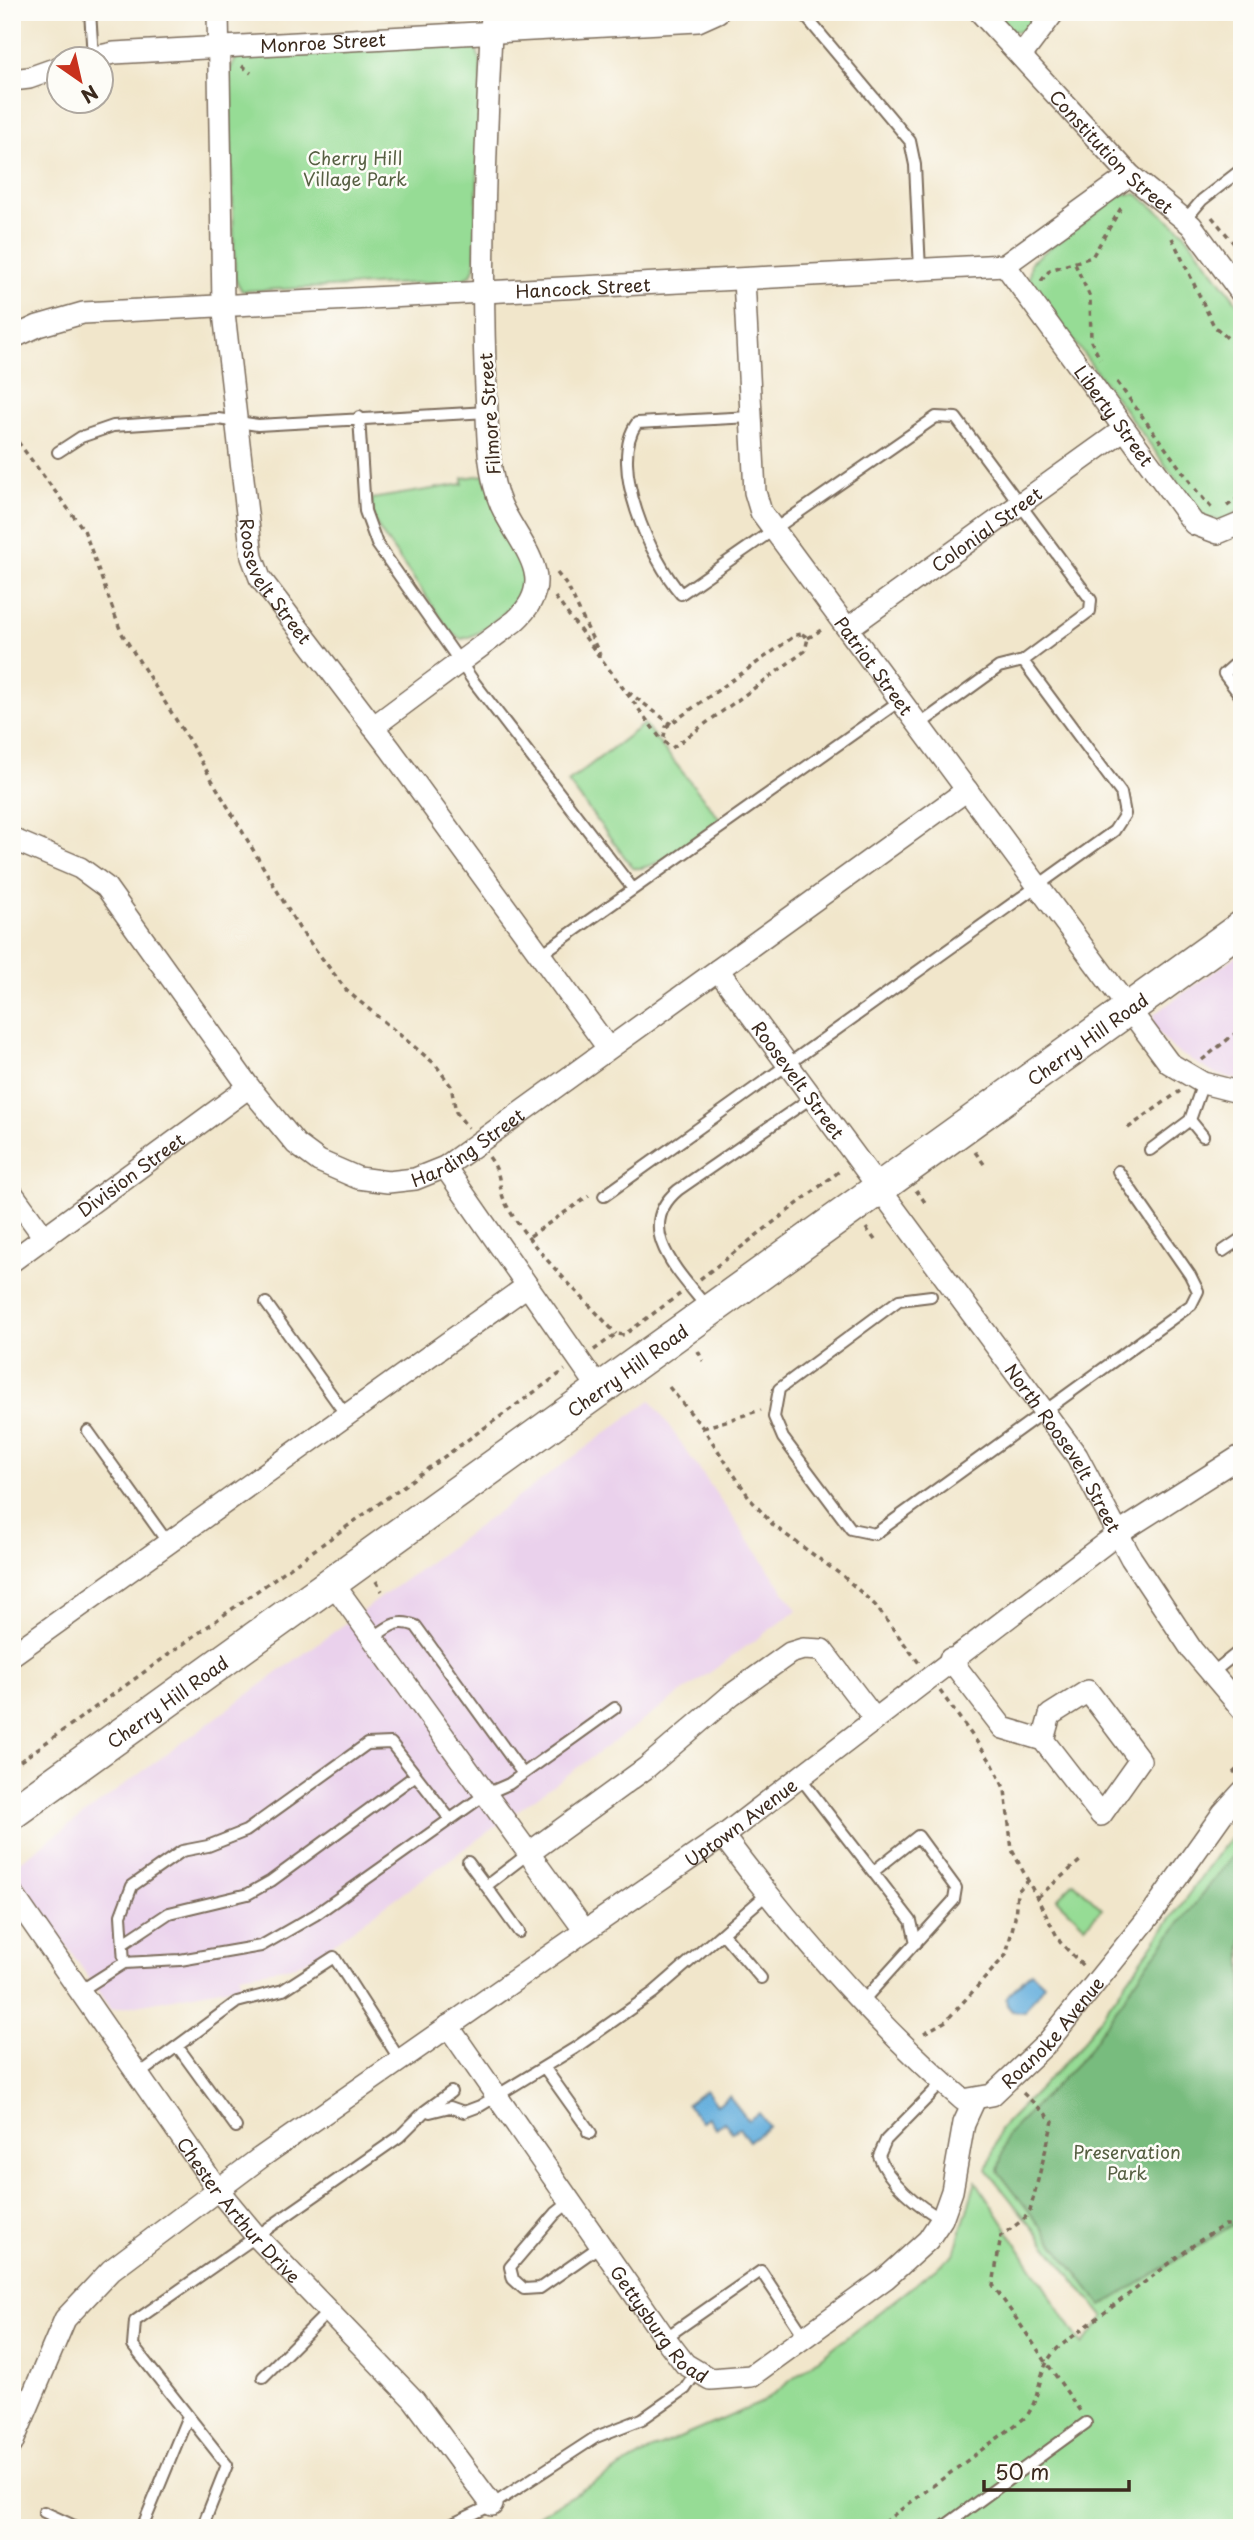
<svg xmlns="http://www.w3.org/2000/svg" width="1254" height="2540" font-family="'Playpen Sans',sans-serif">
  <rect width="100%" height="100%" fill="#fdfcf7"/>
  <filter id="ink" filterUnits="userSpaceOnUse"><feTurbulence type="fractalNoise" baseFrequency=".0143" numOctaves="2"/><feDisplacementMap in="SourceGraphic" scale="14" xChannelSelector="R" yChannelSelector="G"/><feConvolveMatrix kernelMatrix="1 2 1 2 8 2 1 2 1" color-interpolation-filters="sRGB"/></filter>
  <filter id="wash" filterUnits="userSpaceOnUse"><feTurbulence type="fractalNoise" baseFrequency=".00686" numOctaves="4" result="noise"/><feDisplacementMap in="SourceGraphic" scale="28" xChannelSelector="R" yChannelSelector="G"/><feGaussianBlur stdDeviation="1.57" result="paint"/><feColorMatrix in="noise" values="0 0 0 0 0 0 0 0 0 0 0 0 0 0 0 0 0 1.4 0 .05"/><feComposite in="paint" operator="in"/></filter>
  <g filter="url(#wash)">
    <rect width="100%" height="100%" fill="#f1e6cb"/>
    <path fill="#ead1ec" d="M 1242,952 L 1242,1081 L 1213,1073 L 1174,1050 L 1153,1027 L 1154,1014 Z
      M 651,1400 L 797,1610 L 315,1956 L 295,1966 L 240,1975 L 241,1985 L 111,2010 L 12,1867 Z"/>
    <path fill="#96dc95" stroke="#68835a" stroke-width="2" d="M 991,12 L 1043,12 C 1021,39 1014,38 991,12 Z
      M 464,42 L 476,48 L 481,63 L 475,266 L 471,275 L 460,281 L 242,291 L 235,279 L 229,71 L 237,57 L 245,54 Z
      M 1122,194 L 1137,194 L 1183,231 L 1242,309 L 1242,508 L 1225,520 L 1205,519 L 1029,280 L 1031,262 Z
      M 483,475 C 506,522 553,577 498,618 C 486,627 476,637 461,639 L 451,632 L 380,531 L 374,520 L 371,499 L 463,484 L 463,478 Z
      M 644,724 L 720,819 C 699,834 657,872 633,868 L 568,782 Z
      M 1242,1826 L 1242,2528 L 515,2528 L 656,2448 L 763,2402 L 954,2254 L 976,2181 L 1082,2345 L 1104,2318 L 987,2170 L 1000,2129 L 1078,2049 L 1221,1849 Z
      M 1074,1882 L 1102,1909 L 1085,1926 L 1057,1899 Z"/>
    <path fill="#78bc7e" stroke="#5a734e" stroke-width="2" d="M 1242,1844 L 1242,2219 L 1102,2306 L 998,2171 L 1007,2135 L 1085,2055 L 1143,1970 Z"/>
    <path fill="#65afdd" stroke="#506c7e" stroke-width="2" d="M 1031,1972 L 1044,1984 L 1024,2012 L 1012,2011 L 1007,2005 L 1006,1997 Z
      M 706,2090 L 717,2105 L 729,2096 L 748,2120 L 759,2113 L 769,2126 L 749,2141 L 739,2128 L 732,2132 L 724,2122 L 716,2128 L 707,2117 L 701,2122 L 687,2104 Z"/>
  </g>
  <g filter="url(#ink)">
    <g fill="none" stroke-linecap="round" stroke-linejoin="round">
      <defs>
        <path id="lane" d="M 90,12 L 93,57
          M 802,12 L 910,141 L 915,165 L 920,270
          M 1185,220 L 1202,200 L 1242,169
          M 359,417 L 365,511 L 377,544 L 474,682 L 633,889
          M 751,417 L 637,423 C 607,464 651,560 681,594 L 936,417 L 956,418 L 1091,600 L 1090,611 L 1023,661 L 999,667 L 919,725
          M 58,452 L 81,437 L 113,426 L 218,419 L 258,425 L 488,412
          M 1242,658 L 1224,674 L 1242,698
          M 540,955 L 901,700
          M 1190,1120 L 1203,1136
          M 1150,1150 L 1190,1120 L 1203,1083
          M 604,1196 L 1114,831 L 1125,814 L 1121,793 L 1023,661
          M 1223,1251 L 1242,1238
          M 931,1296 L 899,1300 L 779,1389 L 774,1417 L 783,1438 L 851,1529 L 875,1534 L 1191,1305 L 1198,1291 L 1190,1275 L 1118,1171
          M 266,1303 L 346,1415
          M 708,1309 C 682,1275 631,1229 678,1190 L 811,1098
          M 88,1431 L 168,1543
          M 373,1638 C 388,1627 397,1618 416,1626 L 523,1774
          M 1212,1673 L 1242,1649
          M 799,1776 L 911,1921 L 916,1943
          M 468,1862 L 486,1886
          M 519,1932 L 486,1886 L 529,1853
          M 723,1934 L 761,1978
          M 124,1943 L 169,1913 L 248,1894 L 271,1881 L 416,1775
          M 124,1963 L 121,1915 L 132,1886 L 182,1851 L 208,1846 L 246,1831 L 367,1744 L 391,1743 L 450,1819
          M 80,1991 L 124,1963 L 180,1960 L 261,1946 L 315,1915 L 486,1794 L 509,1784 L 615,1708
          M 861,2003 L 954,1900 L 956,1888 L 918,1836 L 874,1871
          M 178,2047 L 236,2127
          M 544,2067 L 591,2133 L 588,2132
          M 138,2075 L 237,2002 L 283,1990 L 334,1957 L 400,2060
          M 430,2112 L 450,2107 L 464,2112 L 480,2106 L 575,2048 L 653,1993 L 766,1895
          M 571,2201 L 556,2213 L 510,2267 L 513,2279 L 524,2289 L 540,2288 L 600,2246
          M 942,2219 C 919,2207 888,2182 879,2156 L 886,2140 L 943,2082
          M 665,2338 L 761,2271 L 806,2339
          M 263,2377 L 328,2312
          M 44,2512 L 79,2528
          M 142,2528 L 188,2416
          M 202,2528 L 227,2465 L 133,2346 L 135,2321 L 399,2137 L 425,2111 L 451,2092
          M 444,2528 L 492,2505 L 596,2437 L 642,2419 L 685,2389 L 697,2371
          M 942,2528 L 1086,2423"/>
        <g id="street">
          <path id="s1" d="M 218,12 L 223,304 L 252,557 L 260,578 L 391,750 L 608,1048"/>
          <path id="s2" d="M 980,12 L 1130,175 L 1191,225 L 1242,294"/>
          <path d="M 1021,56 L 1054,12"/>
          <path id="s3" d="M 81,60 L 114,53 L 698,21 L 718,12"/>
          <path d="M 12,80 L 29,78 L 60,67"/>
          <path id="s4" d="M 1005,265 L 1194,524 L 1218,533 L 1242,523"/>
          <path id="s5" d="M 744,279 L 755,492 L 761,512 L 1169,1063 L 1203,1083 L 1242,1093"/>
          <path id="s6" d="M 12,338 L 38,326 L 83,313 L 1005,265 L 1130,175"/>
          <path id="s7" d="M 848,628 L 1123,430"/>
          <path d="M 373,727 L 515,621 C 561,579 520,547 501,505 C 486,470 488,427 486,389 C 480,263 486,138 492,12"/>
          <path id="s8" d="M 12,839 L 80,868 L 106,887 L 249,1087 L 296,1144 L 319,1161 L 358,1178 L 388,1182 L 415,1179 L 445,1167 L 967,790"/>
          <path id="s9" d="M 718,970 L 1077,1456 L 1131,1558 L 1192,1650 L 1242,1709"/>
          <path d="M 445,1167 L 600,1390"/>
          <path d="M 12,1193 L 44,1237"/>
          <path id="s10" d="M 12,1261 L 249,1087"/>
          <path id="s11" d="M 332,1582 L 585,1931 L 723,1836 L 1116,1535 L 1242,1455"/>
          <path d="M 12,1655 L 527,1286"/>
          <path d="M 950,1659 L 1003,1728 L 1043,1740 L 1101,1815 L 1140,1760 L 1088,1691 L 1050,1715 L 1043,1740"/>
          <path id="s12" d="M 723,1836 C 795,1932 872,2021 963,2100 L 992,2095 L 1047,2043 L 1152,1913 L 1223,1813 L 1242,1792"/>
          <path d="M 529,1853 L 646,1768 L 731,1695 L 790,1653 L 803,1649 L 822,1650 L 874,1718"/>
          <path id="s13" d="M 12,1893 L 218,2190 L 257,2237 L 414,2400 L 492,2505"/>
          <path id="s14" d="M 448,2026 L 665,2338 L 685,2364 L 710,2379 L 751,2376 L 886,2278 L 928,2240 L 942,2219 L 952,2191 L 964,2123 L 975,2099"/>
          <path d="M 12,2444 L 65,2319 L 111,2270 L 260,2158 L 585,1931"/>
        </g>
        <g id="secondary">
          <path id="s15" d="M 12,1813 L 1242,927"/>
        </g>
      </defs>
      <use href="#lane" stroke="#7b6c5b" stroke-width="14"/>
      <use href="#street" stroke="#7b6c5b" stroke-width="24"/>
      <use href="#secondary" stroke="#7b6c5b" stroke-width="35"/>
      <path stroke="#7b6c5b" stroke-width="3.5" stroke-dasharray="5 5" stroke-linecap="butt" d="M 242,66 L 251,73
        M 1212,217 L 1242,253
        M 1172,238 L 1214,326 L 1242,351
        M 1075,264 L 1090,297 L 1091,341 L 1100,359
        M 1041,281 L 1050,270 L 1092,257 L 1121,208
        M 1117,382 L 1191,483
        M 12,434 L 84,530 L 121,632 L 188,739 L 299,928 L 347,991 L 435,1064 L 451,1086 L 456,1112 L 468,1128
        M 1195,489 L 1213,510
        M 1227,506 L 1242,495
        M 557,573 L 568,587 L 600,655
        M 555,597 L 661,739
        M 802,634 L 808,638 L 805,651 L 672,748 L 663,741 L 666,727 L 796,635 Z
        M 808,638 L 823,629
        M 628,692 L 671,724
        M 1202,1060 L 1242,1028
        M 1128,1128 L 1180,1091
        M 975,1152 L 984,1164
        M 489,1157 C 503,1175 497,1185 505,1202 C 527,1246 583,1296 616,1334
        M 916,1190 L 927,1205
        M 866,1228 L 875,1240
        M 530,1236 L 589,1196
        M 700,1279 L 841,1170
        M 594,1350 L 616,1334 L 624,1335 L 680,1294
        M 698,1351 L 703,1361
        M 669,1387 L 703,1428 L 751,1500 L 774,1526 L 844,1577 L 875,1605 L 919,1663
        M 703,1428 L 761,1410
        M 376,1581 L 382,1591
        M 940,1691 L 992,1763 L 1005,1790 L 1012,1850 L 1060,1942 L 1084,1967
        M 12,1767 L 565,1370
        M 1233,1773 L 1242,1765
        M 1038,1897 L 1082,1859
        M 924,2033 L 946,2021 L 1006,1955 L 1015,1918 L 1017,1892 L 1029,1880
        M 1023,2093 L 1053,2121 L 1030,2211 L 1024,2219 L 1001,2236 L 993,2285 L 1080,2411
        M 876,2528 L 1026,2417 C 1044,2392 1035,2369 1059,2347 L 1199,2241 L 1224,2225 L 1242,2225"/>
      <use href="#lane" stroke="#fff" stroke-width="10"/>
      <use href="#street" stroke="#fff" stroke-width="21"/>
      <use href="#secondary" stroke="#fff" stroke-width="32"/>
    </g>
  </g>
  <g text-anchor="middle" dominant-baseline="central" stroke-width="5" stroke-linejoin="round" paint-order="stroke">
    <g font-size="18" fill="#3b2a1e" stroke="#fdfcf7">
      <text stroke="none"><textPath href="#s3" startOffset="243">Monroe Street</textPath></text>
      <text stroke="none"><textPath href="#s2" startOffset="192">Constitution Street</textPath></text>
      <text stroke="none"><textPath href="#s6" startOffset="576">Hancock Street</textPath></text>
      <text transform="translate(489 414) rotate(-94)">Filmore Street</text>
      <text stroke="none"><textPath href="#s4" startOffset="186">Liberty Street</textPath></text>
      <text stroke="none"><textPath href="#s7" startOffset="170">Colonial Street</textPath></text>
      <text stroke="none"><textPath href="#s1" startOffset="578">Roosevelt Street</textPath></text>
      <text stroke="none"><textPath href="#s5" startOffset="425">Patriot Street</textPath></text>
      <text stroke="none"><textPath href="#s15" startOffset="1325">Cherry Hill Road</textPath></text>
      <text stroke="none"><textPath href="#s9" startOffset="136">Roosevelt Street</textPath></text>
      <text stroke="none"><textPath href="#s8" startOffset="616">Harding Street</textPath></text>
      <text stroke="none"><textPath href="#s10" startOffset="147">Division Street</textPath></text>
      <text stroke="none"><textPath href="#s15" startOffset="758">Cherry Hill Road</textPath></text>
      <text stroke="none"><textPath href="#s9" startOffset="590">North Roosevelt Street</textPath></text>
      <text stroke="none"><textPath href="#s15" startOffset="191">Cherry Hill Road</textPath></text>
      <text stroke="none"><textPath href="#s11" startOffset="621">Uptown Avenue</textPath></text>
      <text stroke="none"><textPath href="#s12" startOffset="474">Roanoke Avenue</textPath></text>
      <text stroke="none"><textPath href="#s13" startOffset="390">Chester Arthur Drive</textPath></text>
      <text stroke="none"><textPath href="#s14" startOffset="366">Gettysburg Road</textPath></text>
    </g>
    <g font-size="18" fill="#565f42" stroke="#fdfcf7">
      <text x="355" y="157">Cherry Hill<tspan x="355" dy="21">Village Park</tspan></text>
      <text x="1127" y="2151">Preservation<tspan x="1127" dy="21">Park</tspan></text>
    </g>
  </g>
  <rect width="1254" height="2540" fill="none" stroke="#fdfcf7" stroke-width="42"/>
  <g transform="translate(80 80) rotate(146)"><circle r="33" fill="#fdfcf7" stroke="#afa8a0" stroke-width="2"/>
  <path d="M0-5L12 26L0 18L-12 26Z" fill="#c8321e"/>
  <text y="-10" font-size="19" font-weight="bold" text-anchor="middle" fill="#3b2a1e">N</text>
  </g>
  <path d="M984 2480v10h145v-10" fill="none" stroke="#3b2a1e" stroke-width="3.5"/>
  <text x="995" y="2480" font-size="21" fill="#3b2a1e" stroke="#fdfcf7" stroke-width="5" paint-order="stroke">50 m</text>
</svg>
